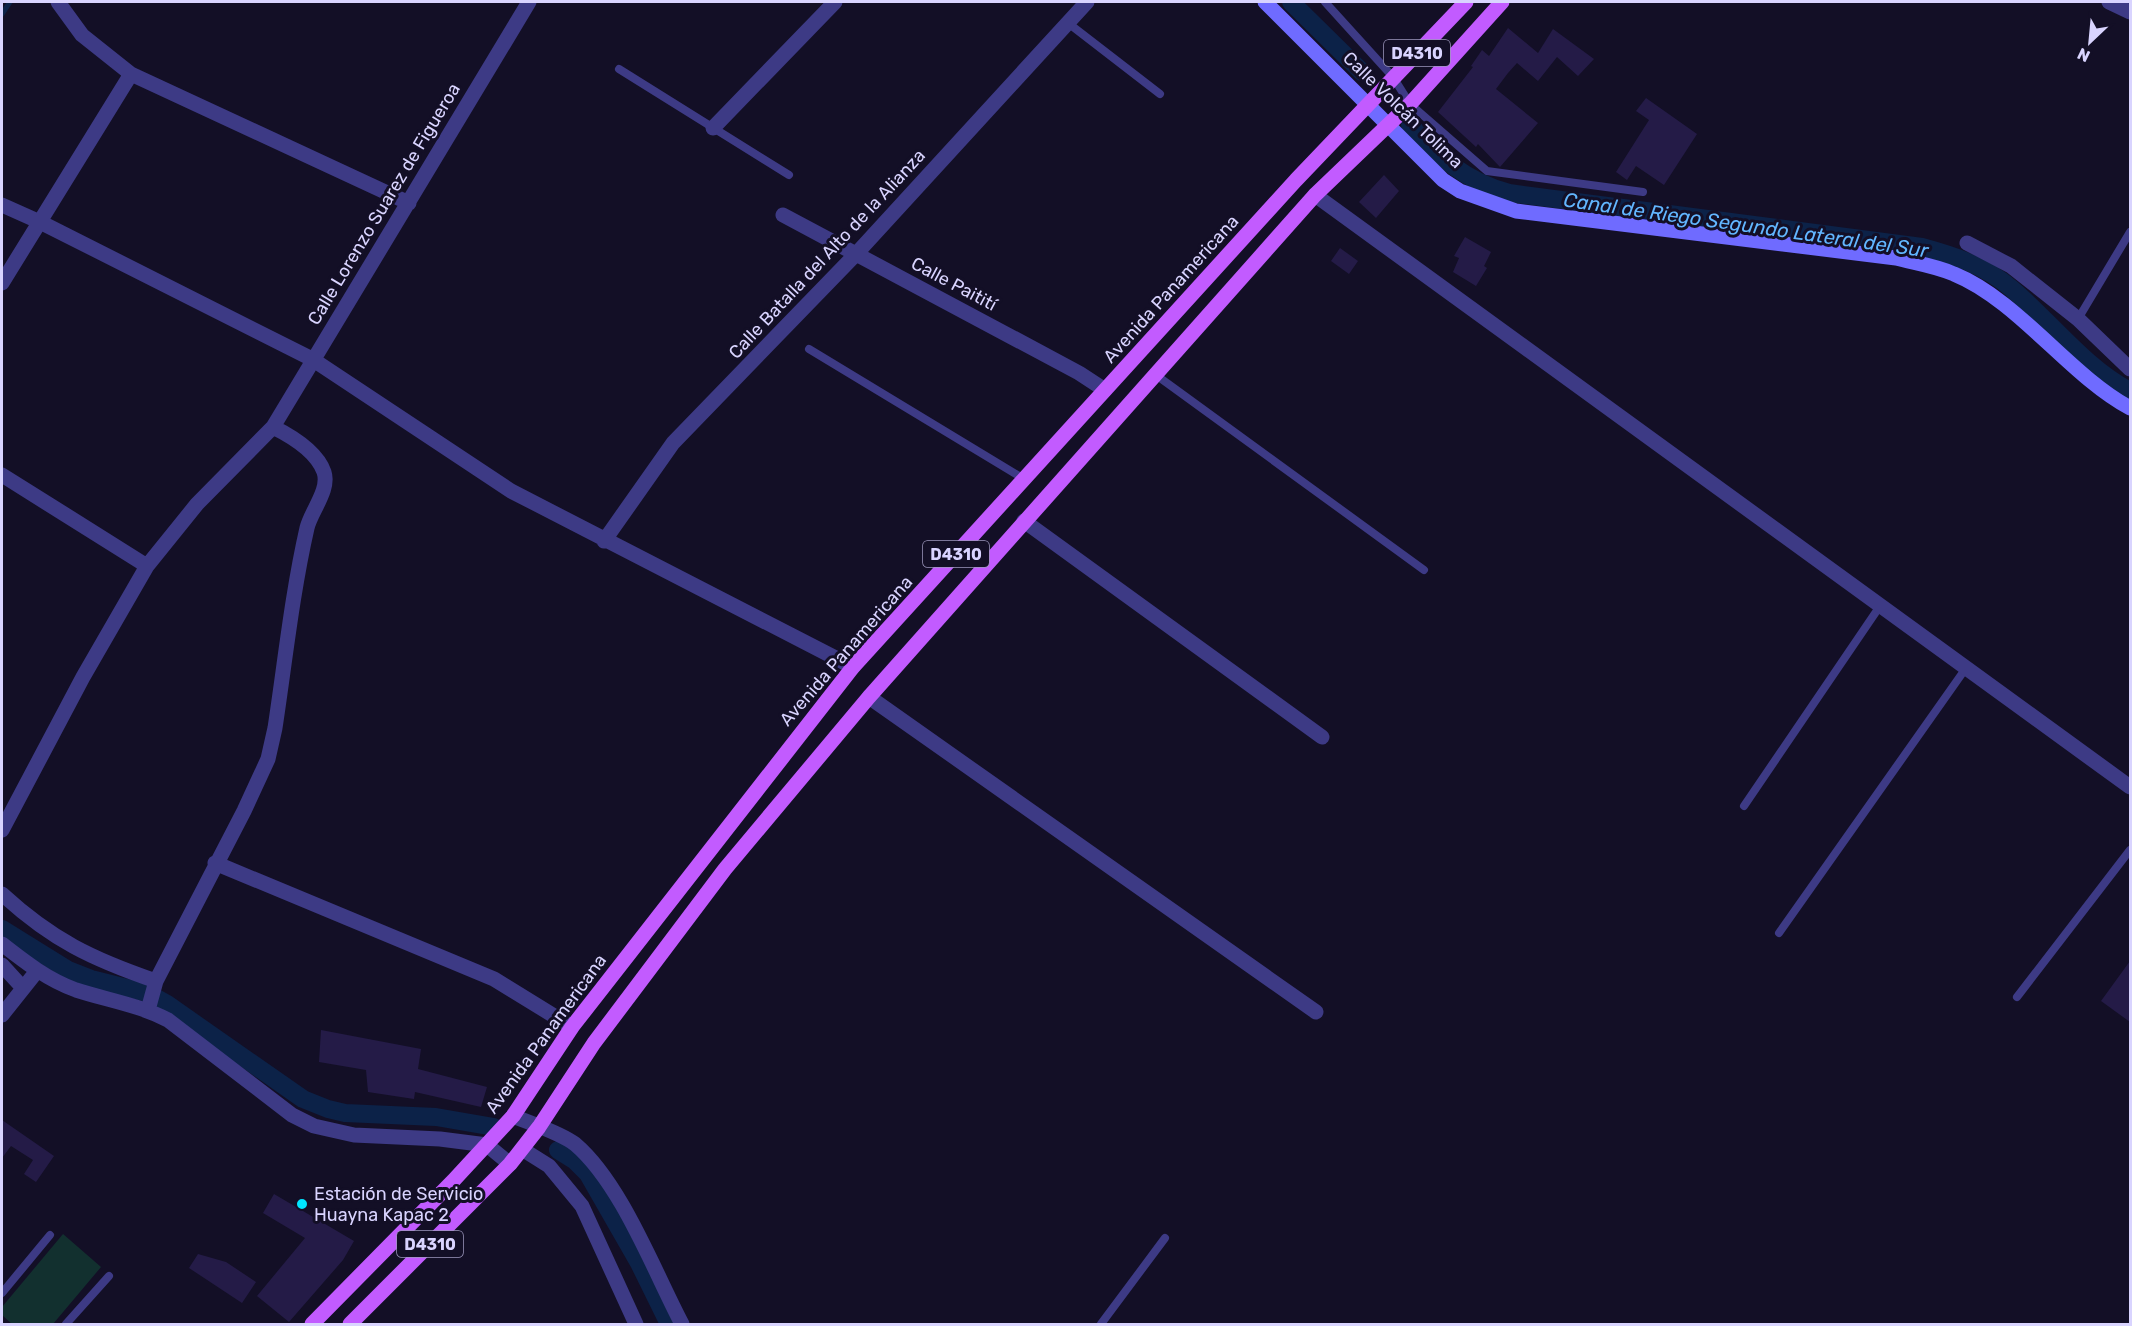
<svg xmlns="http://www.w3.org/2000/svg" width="2132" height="1326" font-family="Rubik,sans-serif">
  <rect width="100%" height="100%" fill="#130f26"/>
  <path fill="#12302f" d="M 63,1234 L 101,1267 L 53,1324 L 12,1324 L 2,1315 L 2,1307 Z"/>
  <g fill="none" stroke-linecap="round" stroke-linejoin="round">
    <path stroke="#0c2248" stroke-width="5" d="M 2,14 L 10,2"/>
    <path stroke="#0c2248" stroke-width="18" d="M 1291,2 L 1362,72
      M 1410,125 C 1442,159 1463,180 1509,193 L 1922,247 C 1955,256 1986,266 2012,289 C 2051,322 2085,368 2130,391
      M 2,929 L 68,970 L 91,979 L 147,993 L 167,1004 L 303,1099 L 328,1109 L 345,1113 L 436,1117 L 494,1127
      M 558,1150 L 574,1160 L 588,1174 L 639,1263 L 669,1324"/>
  </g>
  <path fill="#241b47" d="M 1508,28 L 1538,53 L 1553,29 L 1594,59 L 1578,76 L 1557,57 L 1538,81 L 1517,63 L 1508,73 L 1496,89 L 1538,123 L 1500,167 L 1478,144 L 1476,147 L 1438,112 L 1473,67 L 1471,66 L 1482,50 L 1489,56 Z
    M 1646,98 L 1697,134 L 1664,185 L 1636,166 L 1627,180 L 1616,172 L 1649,120 L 1636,111 Z
    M 1384,175 L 1399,191 L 1376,218 L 1359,202 Z
    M 1465,237 L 1491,252 L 1484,266 L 1487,268 L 1476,286 L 1453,272 L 1459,258 L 1454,256 Z
    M 1340,248 L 1358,261 L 1349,274 L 1331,261 Z
    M 2130,961 L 2130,1022 L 2101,1001 Z
    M 321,1030 L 421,1049 L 418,1069 L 487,1087 L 481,1107 L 415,1092 L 414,1099 L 368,1092 L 366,1070 L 319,1062 Z
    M 2,1120 L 54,1156 L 36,1182 L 24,1174 L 33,1160 L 11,1146 L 2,1158 Z
    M 274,1194 L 354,1241 L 343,1260 L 289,1322 L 257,1296 L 305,1238 L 263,1213 Z
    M 198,1254 L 226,1262 L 256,1282 L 242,1303 L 189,1268 Z"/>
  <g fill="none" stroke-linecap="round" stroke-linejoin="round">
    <path stroke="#3d3a85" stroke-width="8" d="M 1325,2 L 1393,77 L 1410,104 L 1487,171 L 1643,192
      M 1068,23 L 1160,94
      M 619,69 L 789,175
      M 2078,319 L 2130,232
      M 809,349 L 1024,479
      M 1156,375 L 1424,570
      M 1744,806 L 1880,606
      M 1779,933 L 1966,668
      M 2017,997 L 2130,850
      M 2,1293 L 50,1235
      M 66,1324 L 109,1276
      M 1101,1324 L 1165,1238"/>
    <path stroke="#3d3a85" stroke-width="15" d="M 58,2 L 82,35 L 131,74 L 409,203
      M 2109,2 L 2130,12
      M 713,128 L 835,2
      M 1315,195 L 2130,787
      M 2,205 L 40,222 L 312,359 L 511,491 L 853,667
      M 783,215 L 1079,373 L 1105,390
      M 1967,243 L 2011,266 L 2078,319 L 2130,369
      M 2,283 L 131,74
      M 2,475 L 147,566
      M 1024,521 L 1322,737
      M 604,541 L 673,443 L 856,254 L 1087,2
      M 869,697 L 1316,1012
      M 2,830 L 83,677 L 147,566 L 197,504 L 273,427 L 529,2
      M 215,863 L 494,979 L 572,1027
      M 2,894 C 52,940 92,959 156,981
      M 2,944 C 25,962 48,980 76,990 C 107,1000 139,1005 168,1020 L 292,1115 L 314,1126 L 354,1135 L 440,1139 L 487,1145 L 510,1164
      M 2,965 L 23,988
      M 148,1010 L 156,981 L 244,811 L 268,759 L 275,728 C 285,662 292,594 307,528 C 311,511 330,490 324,472 C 317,452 291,436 273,427
      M 2,1015 L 37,971
      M 513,1116 C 530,1123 561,1133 575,1144 C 621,1183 654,1271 682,1324
      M 522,1149 L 549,1166 L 582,1206 L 636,1324"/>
    <path stroke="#6f6bff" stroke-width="15" d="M 1265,2 L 1443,180 L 1460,191 L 1516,211 L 1896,258 C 1915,263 1936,266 1954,274 C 2018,300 2070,376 2130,408"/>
    <path stroke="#c25bff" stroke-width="15" d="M 312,1324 L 453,1181 L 513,1116 L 572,1027 L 853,667 L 1296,180 L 1466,2
      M 350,1324 L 510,1164 L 539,1127 L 594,1043 L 725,869 L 869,697 L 1315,195 L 1410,104 L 1502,2"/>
  </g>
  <circle fill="#00e5ff" stroke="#130f26" stroke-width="2" cx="302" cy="1204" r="6"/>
  <g text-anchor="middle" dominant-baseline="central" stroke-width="6" stroke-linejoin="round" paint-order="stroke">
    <g fill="#130f26" stroke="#9e99be" stroke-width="1.5">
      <rect x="1384" y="40" width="66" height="26" rx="4.5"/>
      <rect x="923" y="541" width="66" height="26" rx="4.5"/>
      <rect x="397" y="1231" width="66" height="26" rx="4.5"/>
    </g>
    <g font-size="16" font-weight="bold" fill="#d9d4ff">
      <text x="1417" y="53">D4310</text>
      <text x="956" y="554">D4310</text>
      <text x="430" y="1244">D4310</text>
    </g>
    <g font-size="18" fill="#d9d4ff" stroke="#130f26">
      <text transform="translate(1403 110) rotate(44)">Calle Volcán Tolima</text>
      <text transform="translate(384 204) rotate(-59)">Calle Lorenzo Suarez de Figueroa</text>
      <text transform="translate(827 254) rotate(-47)">Calle Batalla del Alto de la Alianza</text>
      <text transform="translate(954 284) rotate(28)">Calle Paitití</text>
      <text transform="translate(1171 289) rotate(-48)">Avenida Panamericana</text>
      <text transform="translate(846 651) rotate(-49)">Avenida Panamericana</text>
      <text transform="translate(546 1034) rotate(-54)">Avenida Panamericana</text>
    </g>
    <g font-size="18" fill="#d9d4ff" stroke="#130f26" text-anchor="start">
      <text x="314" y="1194">Estación de Servicio<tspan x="314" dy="21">Huayna Kapac 2</tspan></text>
    </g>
    <g font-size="20" font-style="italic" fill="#62b6ff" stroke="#130f26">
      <text transform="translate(1746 225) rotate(8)">Canal de Riego Segundo Lateral del Sur</text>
    </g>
  </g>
  <rect width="2132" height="1326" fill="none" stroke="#d9d4ff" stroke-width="6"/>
  <g transform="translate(2090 42) rotate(206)" stroke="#130f26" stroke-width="4.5" paint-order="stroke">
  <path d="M0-4.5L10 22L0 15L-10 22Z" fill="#d9d4ff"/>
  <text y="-9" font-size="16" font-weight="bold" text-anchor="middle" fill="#d9d4ff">N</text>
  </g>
</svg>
